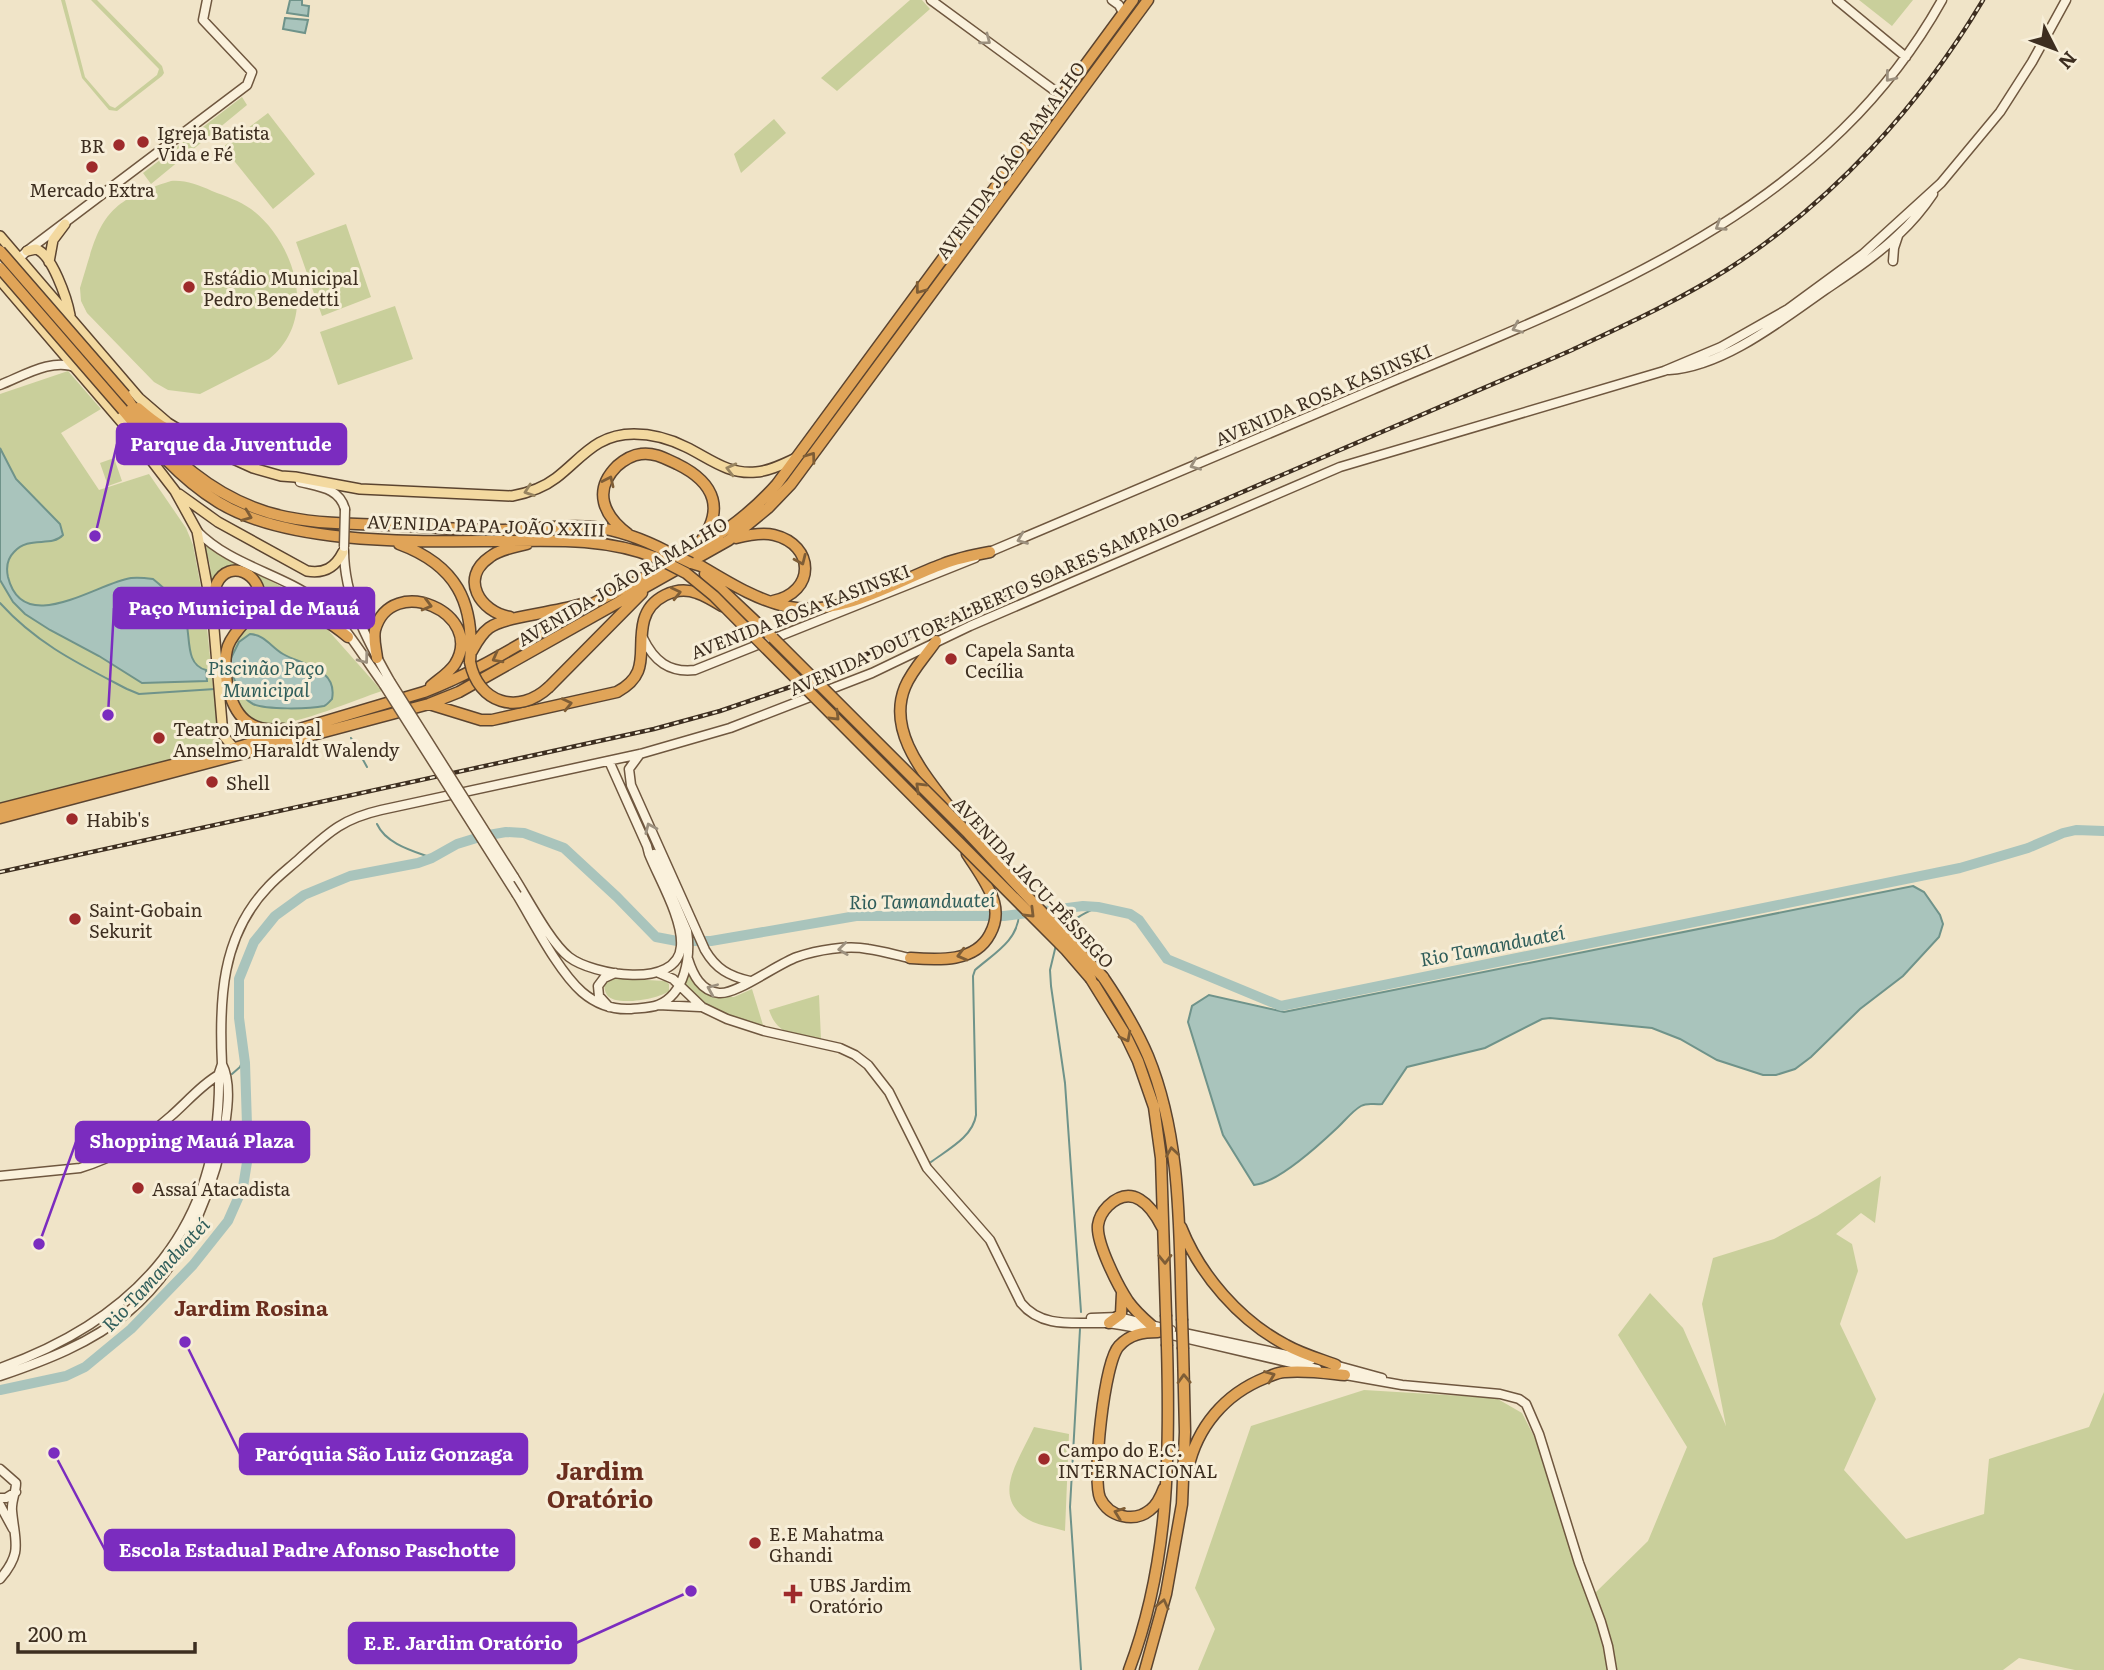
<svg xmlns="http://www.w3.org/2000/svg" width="2104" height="1670" font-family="Literata,serif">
  <rect width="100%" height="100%" fill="#f0e4c8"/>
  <path fill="#c9cf9b" d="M 61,0 L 65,0 L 85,77 L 110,106 L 115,108 L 157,75 L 159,69 L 91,0 L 97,0 L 162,66 L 164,73 L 162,76 L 117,111 L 109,110 L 82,78 Z
    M 910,0 L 922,0 L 930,9 L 837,91 L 821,78 Z
    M 1859,0 L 1913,0 L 1892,26 Z
    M 242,97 L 247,105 L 151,184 L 143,173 Z
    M 268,113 L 315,174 L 273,209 L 223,147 Z
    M 774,119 L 786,133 L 741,173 L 734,154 Z
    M 171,181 C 186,180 198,185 212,191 C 225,196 240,201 251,209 C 296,243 319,320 269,359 L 200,394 L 168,390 L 154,382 L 87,313 L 81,301 L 80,288 C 100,223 100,203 171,181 Z
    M 346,224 L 371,297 L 322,316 L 296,242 Z
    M 395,306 L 413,359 L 338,385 L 320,332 Z
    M 68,371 L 101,409 L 61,433 L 99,490 L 149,474 L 186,528 L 193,545 L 205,609 L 219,742 L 211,751 L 0,804 L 0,394 Z
    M 114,458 L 122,481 L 108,486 L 100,463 Z
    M 204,545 L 308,601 L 318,608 L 290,603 L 261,606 C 266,586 260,577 243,568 L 211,586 L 210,565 Z
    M 305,614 L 327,629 L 382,691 C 354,700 289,729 263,724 C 248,721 239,708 235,695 C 227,664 229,661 239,633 L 262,620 Z
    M 687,968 L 713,996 L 734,997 L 752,989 L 763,1025 C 743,1026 691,1006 686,985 C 684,980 686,973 687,968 Z
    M 611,978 L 665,981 L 669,984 L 669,991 C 659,999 615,1007 607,995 C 605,992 604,987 604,984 Z
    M 819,995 L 821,1039 C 797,1035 778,1037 769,1010 Z
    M 1881,1176 L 1875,1223 L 1861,1213 L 1836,1234 L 1852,1244 L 1858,1271 L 1840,1324 L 1876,1399 L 1844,1470 L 1906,1539 L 1984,1514 L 1989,1459 L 2089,1427 L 2104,1392 L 2104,1670 L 2075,1670 L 2019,1658 L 2003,1670 L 1198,1670 L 1215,1629 L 1195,1588 L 1251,1426 L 1364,1390 L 1496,1398 L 1522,1413 L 1555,1477 L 1594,1594 L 1648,1541 L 1687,1447 L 1618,1335 L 1650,1293 L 1683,1328 L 1726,1426 L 1702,1304 L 1713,1258 L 1774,1239 L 1817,1216 Z
    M 1034,1427 L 1069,1434 L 1065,1531 C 1055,1528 1043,1526 1033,1522 C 987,1500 1020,1459 1034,1427 Z"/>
  <path fill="#a9c4bc" stroke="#6f938a" stroke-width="2" d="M 290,0 L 302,0 L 302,5 L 309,6 L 308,16 L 287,13 Z
    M 285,18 L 308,20 L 305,33 L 283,29 Z
    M 0,448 L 16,479 L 60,524 L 63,535 C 51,548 29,535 14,552 C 7,559 6,568 8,577 C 23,638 97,583 131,578 C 138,577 146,578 153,579 C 163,587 177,600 183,612 C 193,630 182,664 206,670 L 207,681 L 142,683 L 99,656 L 50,630 L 25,614 L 13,602 L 0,580 Z
    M 250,634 C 265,635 271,647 283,654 C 302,665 338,668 332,699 C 330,701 327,705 324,706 C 310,709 265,710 253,704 C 238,696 233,677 229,662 L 239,642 Z
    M 1913,886 L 1924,892 L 1940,915 L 1943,924 L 1939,937 L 1903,976 L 1860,1009 L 1811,1057 L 1795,1069 L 1776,1075 L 1763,1075 L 1717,1060 L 1680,1039 L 1652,1028 L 1550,1018 L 1542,1019 L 1485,1048 L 1407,1067 L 1382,1104 C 1374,1105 1368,1102 1361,1106 C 1352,1111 1344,1122 1336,1129 C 1319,1145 1277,1183 1254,1185 L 1223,1135 L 1188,1022 L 1192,1006 L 1209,995 L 1284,1012 Z"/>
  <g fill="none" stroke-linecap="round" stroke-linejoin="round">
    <path stroke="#6f938a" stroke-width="2" d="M 0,603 C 37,644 79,664 127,689 L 139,694 L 215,689
      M 351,738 L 367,767
      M 377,824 C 386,844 413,851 432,858
      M 1065,931 C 1073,918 1085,913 1098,907
      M 1056,945 L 1050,970 L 1051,986 L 1065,1083 L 1081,1312
      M 232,1074 L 240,1067 L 244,1058
      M 931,1162 C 947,1150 973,1137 976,1115 L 973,976 L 975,970 C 993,954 1018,941 1019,914
      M 1080,1329 L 1070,1507 L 1081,1670"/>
    <path stroke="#a9c4bc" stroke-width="10" d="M 0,1390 L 66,1376 L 85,1367 L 131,1329 L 193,1265 L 228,1221 L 243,1187 L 248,1156 L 245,1063 L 239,1018 L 239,979 L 254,942 L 275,916 L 304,895 L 350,876 L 418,863 L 432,858 L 457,844 L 483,836 L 506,832 L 524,833 L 564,848 L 617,897 L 656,937 L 677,941 L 711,941 L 856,916 L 1004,916 L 1083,906 L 1098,907 L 1130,914 L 1139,920 L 1167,959 L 1281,1006 L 1960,868 L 2028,848 L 2063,833 L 2076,830 L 2104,831"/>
    <defs>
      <path id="secondary" d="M 931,0 L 1062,96
        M 1112,0 L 1119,5 L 1123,13
        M 1837,0 L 1906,57
        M 1893,261 L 1894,248 L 1898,236
        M 0,276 L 27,251 L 247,85 L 252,72 L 203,20 L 207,0
        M 1669,370 C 1723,367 1782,320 1825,290 C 1850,273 1876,256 1898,235 C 1911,223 1923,209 1933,194
        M 0,385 C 23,376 53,357 77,368
        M 300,482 C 320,487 339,488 345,509
        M 197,531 C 230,565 280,573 318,601 C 341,618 366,661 384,685
        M 344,550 C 344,598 367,640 390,681
        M 987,553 C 1115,499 1243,444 1372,390 C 1587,299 1821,217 1942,0
        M 643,638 C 654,661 669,673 695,670 L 975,558
        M 640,754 L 629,769 L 631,785 L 705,950 C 716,969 729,976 750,981
        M 514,877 C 528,899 550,942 569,957 C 592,975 678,990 681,946 C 683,919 659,879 649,854 L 647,846 L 609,761
        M 517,895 C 534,923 558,971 582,992 C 596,1004 613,1010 631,1009 C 640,1008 650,1008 658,1005 C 685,994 691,957 687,931 L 654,854
        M 688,959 C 693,975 701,991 719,993 C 736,995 777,964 797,957 C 817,950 847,945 868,949 C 882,951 896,955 910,958
        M 659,973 L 673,979 L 702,1007 L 727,1019 L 764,1031 L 840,1048 L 855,1055 L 868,1065 L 889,1092 L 927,1168 L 990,1240 L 1021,1303 C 1042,1329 1076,1322 1106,1323 C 1120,1324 1136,1328 1150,1331
        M 658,1005 L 700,1007
        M 609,1007 L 599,996 L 598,986 L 604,978 L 615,973
        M 0,1176 L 80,1168 C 113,1158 145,1139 171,1116 C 186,1103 204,1082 222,1073
        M 1091,1318 L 1118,1317 L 1171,1330
        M 1163,1333 L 1317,1369
        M 1184,1333 L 1311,1360
        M 1331,1364 L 1382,1378
        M 0,1368 C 139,1318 222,1226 219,1073 L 222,1064 C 219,1001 221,936 268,887 C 277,877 289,868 300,858 C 329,832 342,819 381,810 L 640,754 L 730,728 L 872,673 L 970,626 L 1340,467 L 1664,371 L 1721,347 L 1788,309 L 1863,254 L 1941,183 L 2000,112 L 2032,62 L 2066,0
        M 1340,1374 L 1402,1385 L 1500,1394 L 1519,1399 L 1526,1404 L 1539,1434 L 1579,1563 L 1601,1622 L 1608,1646 L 1612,1670
        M 0,1376 C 44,1361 92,1343 128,1312 C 178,1270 208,1206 222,1143 C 226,1120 233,1085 222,1064
        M 0,1469 L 16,1483 C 16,1493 11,1501 12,1511 C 15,1543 23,1552 0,1579
        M 0,1498 L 6,1498 L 16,1492
        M 0,1505 L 13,1529"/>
      <path id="primary" d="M 0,236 L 139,398 L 168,423 L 211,449 L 253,468 L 281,476 L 295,477 L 360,489 L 512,496 C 528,493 543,488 556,478 C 582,458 596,434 634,434 C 651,434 670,439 686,447 C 709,458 728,475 756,472 C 770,471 783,464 796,458
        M 27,251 L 36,249 C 52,254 67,299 70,315
        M 49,262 L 53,240 L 65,224
        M 0,280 L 125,426 L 175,491 L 197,531 L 213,617 L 223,735 L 237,752
        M 179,494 L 218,522 L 307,571 C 324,574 335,568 343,552"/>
      <path id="highway" d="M 125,395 C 160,453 218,503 286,517 C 320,524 356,524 391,525 C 426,527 462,530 497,530 C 529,530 562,524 593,527 C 618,530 645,540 668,552
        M 138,408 C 153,421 168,433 189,436
        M 123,410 C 151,444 179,478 218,502 C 291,547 426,541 510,541 C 561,540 609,539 657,558
        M 628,534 C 604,516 592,491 617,466 C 624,460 632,455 641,454 C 654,452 666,459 677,464 C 716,483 726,511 697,546
        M 736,538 C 748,535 762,532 774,535 C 815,545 816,592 773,601
        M 399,544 C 456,565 475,602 470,662
        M 691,563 L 701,566 C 728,582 758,601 789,607 C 842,617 896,581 943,564 C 958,558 974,555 990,552
        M 705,574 L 773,638
        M 213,617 C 214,607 212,593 217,583 C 229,559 262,572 260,602 C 252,618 235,628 228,646 C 224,658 225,671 227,684 C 234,716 249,733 283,729
        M 510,617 C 480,612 459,578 490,557 C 500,549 515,547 527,544
        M 248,621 C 292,600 312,608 348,637
        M 936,641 C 926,656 912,670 905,687 C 885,736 932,782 958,819
        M 472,651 C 477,642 481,634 489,628 C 505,616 559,612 582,604
        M 377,658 C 376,649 373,639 375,630 C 391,572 486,613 455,664 C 449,673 439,679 431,686
        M 549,687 L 642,593
        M 429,704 L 481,720 L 492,720 L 617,692 C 652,673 636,650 644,620 C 650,598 676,585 697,593 C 706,596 714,601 722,606
        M 0,809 L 215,754 L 424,692 C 477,672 522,642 571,615 C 643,576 722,547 777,484 L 1133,0
        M 0,818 L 429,704 L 459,692 L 729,540 L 768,508 L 791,484 L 1148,0
        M 910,958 C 938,960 975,963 990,934 C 995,925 997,913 994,902 C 989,885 976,868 967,854
        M 1103,977 C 1120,1002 1136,1028 1148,1056 C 1182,1139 1179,1231 1182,1319
        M 1091,979 L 1125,1034 L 1138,1061 L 1154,1107 L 1161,1158 L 1166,1315
        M 1181,1227 C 1200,1275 1240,1321 1286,1345 C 1302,1354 1320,1359 1336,1365
        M 1109,1323 L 1121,1314 L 1122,1293
        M 1151,1325 C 1143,1318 1135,1311 1128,1301 C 1118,1286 1096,1243 1098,1225 C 1099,1218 1103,1211 1108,1206 C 1132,1183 1151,1205 1162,1227
        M 1158,1332 C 1143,1332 1130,1334 1119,1346 C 1104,1362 1092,1479 1100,1498 C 1109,1517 1134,1523 1150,1510 C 1157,1505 1161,1496 1164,1488
        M 1188,1469 C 1197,1427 1225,1394 1265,1378 C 1271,1376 1278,1372 1285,1372 C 1305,1370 1325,1373 1345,1375
        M 1129,1670 C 1169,1564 1170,1457 1167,1346
        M 1145,1670 L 1166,1594 L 1182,1504 L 1185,1432 L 1183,1349"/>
    </defs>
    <use href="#secondary" stroke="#6f573f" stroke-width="11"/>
    <use href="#primary" stroke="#5b4430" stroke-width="12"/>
    <use href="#highway" stroke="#5b4430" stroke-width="13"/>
    <use href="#secondary" stroke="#faf1dc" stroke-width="8"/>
    <use href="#primary" stroke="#f3d9a0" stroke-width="9"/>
    <use href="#highway" stroke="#e0a458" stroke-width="10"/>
    <defs>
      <path id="rail" d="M 0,872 L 654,729 L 720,711 L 790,687 L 1572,350 C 1625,325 1678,301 1728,269 C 1832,202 1920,106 1983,0"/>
    </defs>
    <use href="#rail" stroke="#3d2e20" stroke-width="4.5"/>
    <use href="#rail" stroke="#f7eed8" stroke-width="2" stroke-dasharray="5" stroke-linecap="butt"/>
    <defs>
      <path id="secondary-bridge" d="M 344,547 L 345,509
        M 390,681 L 514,877
        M 384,685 L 517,895"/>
      <path id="highway-bridge" d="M 0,251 L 125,395
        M 0,268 L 123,410
        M 668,552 L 691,563
        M 657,558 L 686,573 L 714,596 L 1066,950 L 1091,979
        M 773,638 L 968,833 L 1103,977
        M 470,662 C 478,703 518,716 549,687
        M 1166,1315 L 1167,1346
        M 1182,1319 L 1183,1349"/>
    </defs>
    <use href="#secondary-bridge" stroke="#6f573f" stroke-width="11" stroke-linecap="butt"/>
    <use href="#highway-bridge" stroke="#5b4430" stroke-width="13" stroke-linecap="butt"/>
    <use href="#secondary-bridge" stroke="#faf1dc" stroke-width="8"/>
    <use href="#highway-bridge" stroke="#e0a458" stroke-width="10"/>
  </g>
  <defs><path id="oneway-chevron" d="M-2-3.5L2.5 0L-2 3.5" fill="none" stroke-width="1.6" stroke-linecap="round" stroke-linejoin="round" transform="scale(1.75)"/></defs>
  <g stroke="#9c907e">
    <use href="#oneway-chevron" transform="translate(986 40) rotate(37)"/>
    <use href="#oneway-chevron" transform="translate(1890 77) rotate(129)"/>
    <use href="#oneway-chevron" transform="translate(1720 226) rotate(147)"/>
    <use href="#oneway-chevron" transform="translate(1517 328) rotate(157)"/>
    <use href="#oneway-chevron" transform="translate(1195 465) rotate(157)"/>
    <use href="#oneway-chevron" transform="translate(1022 539) rotate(158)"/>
    <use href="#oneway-chevron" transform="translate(364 659) rotate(53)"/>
    <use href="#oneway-chevron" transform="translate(650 828) rotate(-114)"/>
    <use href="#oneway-chevron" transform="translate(843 949) rotate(173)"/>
    <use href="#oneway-chevron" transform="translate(712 989) rotate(-157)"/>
  </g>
  <g stroke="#7e5d36">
    <use href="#oneway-chevron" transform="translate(920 289) rotate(127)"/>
    <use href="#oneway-chevron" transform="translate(811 457) rotate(-54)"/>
    <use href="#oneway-chevron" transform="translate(609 481) rotate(-65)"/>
    <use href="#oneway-chevron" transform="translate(247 516) rotate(21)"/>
    <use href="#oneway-chevron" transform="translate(801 560) rotate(66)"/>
    <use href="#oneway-chevron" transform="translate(676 593) rotate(-13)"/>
    <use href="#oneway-chevron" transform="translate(427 605) rotate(15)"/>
    <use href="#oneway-chevron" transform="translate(497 658) rotate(152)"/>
    <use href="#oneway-chevron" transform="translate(567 704) rotate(-13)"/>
    <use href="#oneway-chevron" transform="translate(835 716) rotate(45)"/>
    <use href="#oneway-chevron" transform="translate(920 787) rotate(-136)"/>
    <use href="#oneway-chevron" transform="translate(1030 913) rotate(45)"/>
    <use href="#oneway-chevron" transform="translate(962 955) rotate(165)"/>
    <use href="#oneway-chevron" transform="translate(1126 1037) rotate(63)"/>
    <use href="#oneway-chevron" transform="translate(1172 1152) rotate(-99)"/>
    <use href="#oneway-chevron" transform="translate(1165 1259) rotate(89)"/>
    <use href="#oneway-chevron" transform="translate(1270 1376) rotate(-21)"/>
    <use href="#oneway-chevron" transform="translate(1184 1379) rotate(-92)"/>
    <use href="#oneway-chevron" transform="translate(1119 1513) rotate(-160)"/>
    <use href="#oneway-chevron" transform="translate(1163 1604) rotate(-77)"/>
  </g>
  <g stroke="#988460">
    <use href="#oneway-chevron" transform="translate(731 469) rotate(-166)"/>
    <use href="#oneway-chevron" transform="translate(529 491) rotate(161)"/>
  </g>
  <g fill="#9e2a2b" stroke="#f7eed8" stroke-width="2.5">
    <circle cx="143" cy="142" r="7"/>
    <circle cx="119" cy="145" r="7"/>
    <circle cx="92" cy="167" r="7"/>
    <circle cx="189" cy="287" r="7"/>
    <circle cx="951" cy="659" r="7"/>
    <circle cx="159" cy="738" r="7"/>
    <circle cx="212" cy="782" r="7"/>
    <circle cx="72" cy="819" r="7"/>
    <circle cx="75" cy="919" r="7"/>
    <circle cx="138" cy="1188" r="7"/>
    <circle cx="1044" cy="1459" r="7"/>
    <circle cx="755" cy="1543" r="7"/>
    <path d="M789.5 1583.5h7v7h7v7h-7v7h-7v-7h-7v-7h7z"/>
  </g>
  <g text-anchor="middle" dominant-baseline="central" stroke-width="6" stroke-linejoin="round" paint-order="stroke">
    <g font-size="18" fill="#3d2e20" stroke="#f7eed8" text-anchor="start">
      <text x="157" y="132">Igreja Batista<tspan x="157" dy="21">Vida e Fé</tspan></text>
      <text x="105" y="145" text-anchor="end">BR</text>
      <text x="92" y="189" text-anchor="middle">Mercado Extra</text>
      <text x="203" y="277">Estádio Municipal<tspan x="203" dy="21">Pedro Benedetti</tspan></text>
      <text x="965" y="649">Capela Santa<tspan x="965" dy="21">Cecília</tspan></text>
      <text x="173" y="728">Teatro Municipal<tspan x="173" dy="21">Anselmo Haraldt Walendy</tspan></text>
      <text x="226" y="782">Shell</text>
      <text x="86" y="819">Habib's</text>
      <text x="89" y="909">Saint-Gobain<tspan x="89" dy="21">Sekurit</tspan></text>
      <text x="152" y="1188">Assaí Atacadista</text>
      <text x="1058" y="1449">Campo do E.C.<tspan x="1058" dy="21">INTERNACIONAL</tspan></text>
      <text x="769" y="1533">E.E Mahatma<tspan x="769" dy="21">Ghandi</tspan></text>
      <text x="809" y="1584">UBS Jardim<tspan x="809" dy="21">Oratório</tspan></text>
    </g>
    <g font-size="18" fill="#3d2e20" stroke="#f7eed8">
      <text transform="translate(1010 160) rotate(-54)">AVENIDA JOÃO RAMALHO</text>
      <text transform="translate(1323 394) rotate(-23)">AVENIDA ROSA KASINSKI</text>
      <text transform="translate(486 525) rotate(2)">AVENIDA PAPA JOÃO XXIII</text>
      <text transform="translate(622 581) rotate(-30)">AVENIDA JOÃO RAMALHO</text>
      <text transform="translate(984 603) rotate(-24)">AVENIDA DOUTOR ALBERTO SOARES SAMPAIO</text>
      <text transform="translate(800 611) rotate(-21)">AVENIDA ROSA KASINSKI</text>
      <text transform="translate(1034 882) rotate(47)">AVENIDA JACU-PÊSSEGO</text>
    </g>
    <g font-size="19" font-style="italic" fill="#2f5d5a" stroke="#f7eed8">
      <text x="266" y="667">Piscinão Paço<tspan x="266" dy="22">Municipal</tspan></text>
      <text transform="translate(922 900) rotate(-1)">Rio Tamanduateí</text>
      <text transform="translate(1492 945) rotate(-11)">Rio Tamanduateí</text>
      <text transform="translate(155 1274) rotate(-47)">Rio Tamanduateí</text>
    </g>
    <g font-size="21" font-weight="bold" fill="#6b2e1e" stroke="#f7eed8">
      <text x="251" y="1306">Jardim Rosina</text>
    </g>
    <g font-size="24" font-weight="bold" fill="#6b2e1e" stroke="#f7eed8">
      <text x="600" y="1469">Jardim<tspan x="600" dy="28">Oratório</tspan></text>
    </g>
  </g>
  <path fill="none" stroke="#7b2cbf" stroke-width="2.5" d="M95 536L117 444M108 715L114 608M39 1244L76 1142M185 1342L240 1454M54 1453L105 1550M691 1591L576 1643"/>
  <g fill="#7b2cbf" stroke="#f7eed8" stroke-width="2.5">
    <circle cx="95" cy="536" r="7"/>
    <circle cx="108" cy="715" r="7"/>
    <circle cx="39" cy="1244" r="7"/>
    <circle cx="185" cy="1342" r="7"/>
    <circle cx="54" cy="1453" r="7"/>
    <circle cx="691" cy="1591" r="7"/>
  </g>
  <g fill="#7b2cbf" stroke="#7b2cbf" stroke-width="2.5">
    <rect x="117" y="424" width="229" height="40" rx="7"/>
    <rect x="114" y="588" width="260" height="40" rx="7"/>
    <rect x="76" y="1122" width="233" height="40" rx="7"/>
    <rect x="240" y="1434" width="287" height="40" rx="7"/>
    <rect x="105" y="1530" width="409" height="40" rx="7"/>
    <rect x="349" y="1623" width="227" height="40" rx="7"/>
  </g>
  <g font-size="19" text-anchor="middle" font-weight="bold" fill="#fff">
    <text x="231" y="451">Parque da Juventude</text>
    <text x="244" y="615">Paço Municipal de Mauá</text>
    <text x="192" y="1148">Shopping Mauá Plaza</text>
    <text x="384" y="1461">Paróquia São Luiz Gonzaga</text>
    <text x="309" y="1557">Escola Estadual Padre Afonso Paschotte</text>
    <text x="463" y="1650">E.E. Jardim Oratório</text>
  </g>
  <g transform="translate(2055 49) rotate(132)" stroke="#f7eed8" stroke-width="5" paint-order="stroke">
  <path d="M0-5L12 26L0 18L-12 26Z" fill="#3d2e20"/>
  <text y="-10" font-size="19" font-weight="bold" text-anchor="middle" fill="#3d2e20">N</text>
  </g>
  <path d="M18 1642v10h177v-10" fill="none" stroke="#3d2e20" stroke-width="3.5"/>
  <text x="28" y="1642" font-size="21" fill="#3d2e20" stroke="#f7eed8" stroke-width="5" paint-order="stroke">200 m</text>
</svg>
